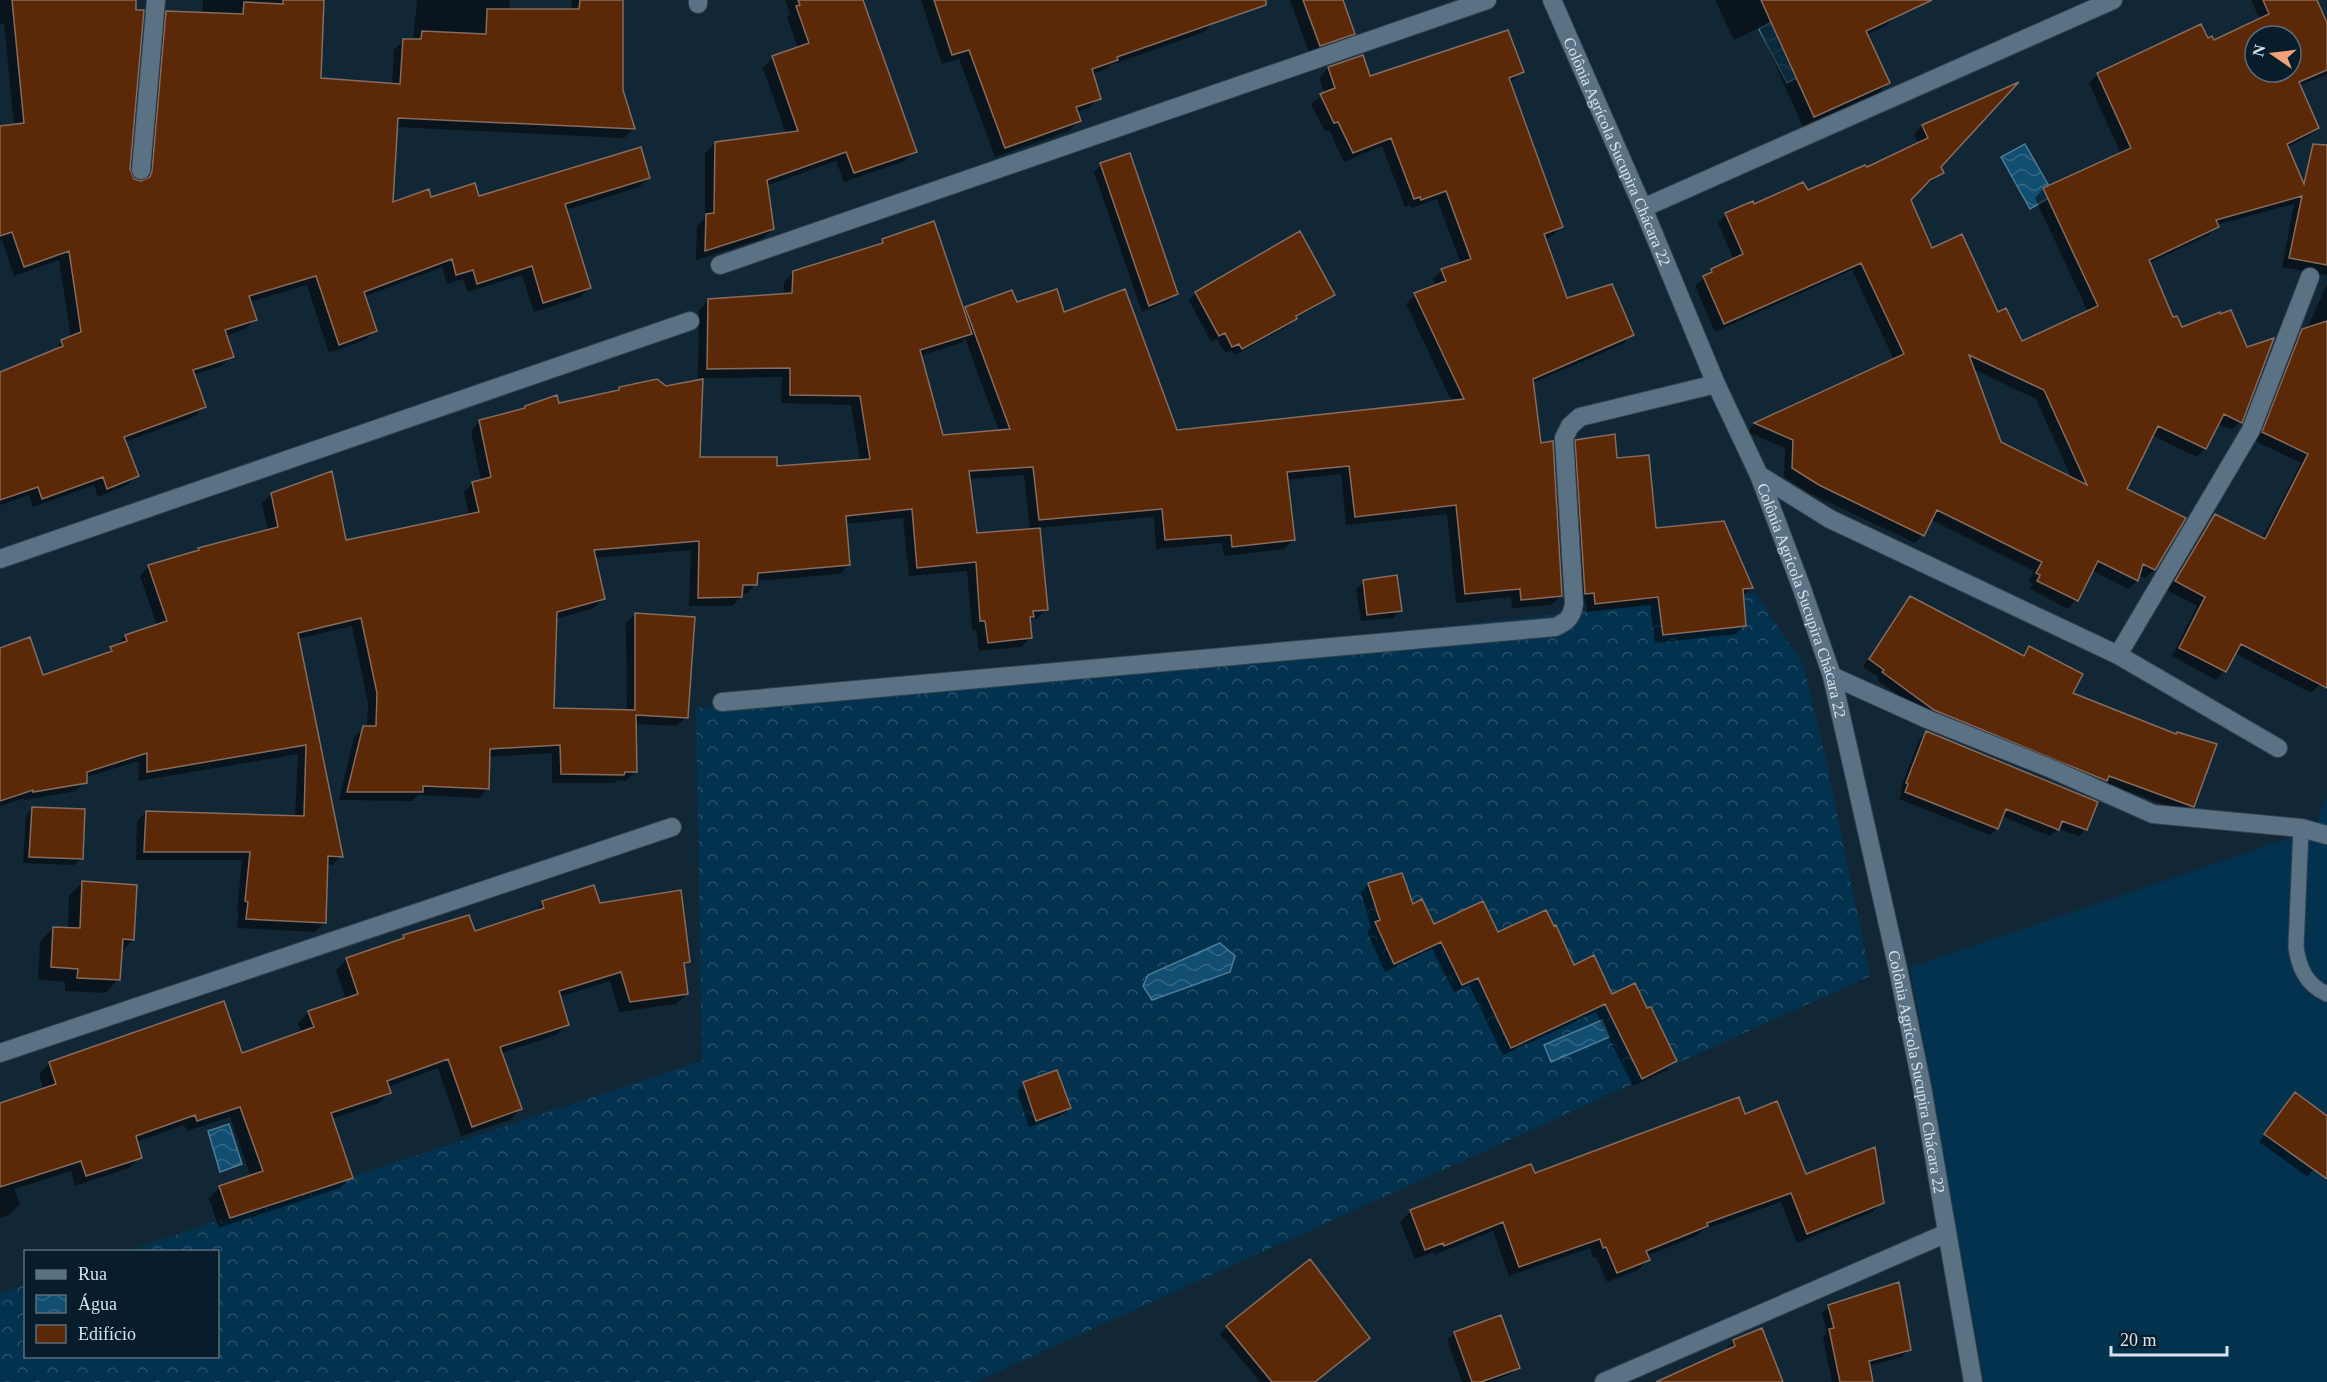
<svg xmlns="http://www.w3.org/2000/svg" width="2327" height="1382" font-family="Georgia,serif">
  <defs>
    <pattern id="forest-crowns" width="20" height="18" patternUnits="userSpaceOnUse" patternTransform="scale(1.5)"><rect width="20" height="18" fill="#03324e"/><path d="M2 6a3 3 0 1 1 6 0M12 15a3 3 0 1 1 6 0" fill="none" stroke="#275068"/></pattern>
    <pattern id="water-waves" width="16" height="10" patternUnits="userSpaceOnUse" patternTransform="scale(1.5)"><rect width="16" height="10" fill="#124e72"/><path d="M0 5q4-4 8 0t8 0" fill="none" stroke="#346786"/></pattern>
  </defs>
  <rect width="100%" height="100%" fill="#112736"/>
  <path fill="#03324e" d="M 2327,795 L 2327,1382 L 1984,1382 L 1910,967 L 2314,830 Z"/>
  <path fill="url(#forest-crowns)" d="M 1755,593 L 1803,664 L 1827,764 L 1870,976 L 976,1382 L 0,1382 L 0,1294 L 25,1285 L 26,1356 L 218,1356 L 218,1252 L 127,1251 L 702,1061 L 696,708 Z"/>
  <path fill="url(#water-waves)" stroke="#4d7b97" stroke-width="1.5" d="M 1779,18 L 1807,72 L 1787,83 L 1759,29 Z
    M 2025,144 L 2054,195 L 2030,209 L 2001,157 Z
    M 1220,943 L 1235,956 L 1230,972 L 1152,1000 L 1143,986 L 1148,975 Z
    M 1602,1020 L 1609,1037 L 1551,1062 L 1544,1045 Z
    M 229,1124 L 242,1164 L 220,1172 L 208,1131 Z"/>
  <path fill="#0007" fill-rule="evenodd" d="M 0,0 L 134,0 L 128,169 L 133,180 L 143,182 L 157,22 L 167,13 L 203,14 L 203,0 L 323,0 L 319,79 L 392,85 L 394,50 L 404,40 L 413,41 L 417,0 L 510,0 L 509,10 L 571,10 L 572,0 L 621,0 L 622,90 L 634,129 L 624,138 L 396,127 L 391,205 L 430,199 L 478,198 L 649,178 L 639,187 L 566,210 L 590,287 L 580,297 L 534,312 L 522,275 L 468,292 L 463,279 L 447,284 L 442,267 L 364,297 L 375,331 L 365,340 L 329,353 L 307,285 L 249,302 L 255,319 L 245,329 L 225,336 L 232,356 L 222,366 L 193,375 L 204,407 L 195,416 L 125,442 L 137,476 L 127,485 L 98,497 L 94,485 L 33,507 L 29,495 L 0,505 L 0,374 L 53,351 L 62,342 L 71,338 L 59,260 L 14,276 L 2,240 L 0,241 L 0,128 L 14,126 L 4,24 L 0,24 Z
    M 785,0 L 861,0 L 915,151 L 905,161 L 844,182 L 836,161 L 766,186 L 773,229 L 762,239 L 696,260 L 697,226 L 705,218 L 705,153 L 715,143 L 786,134 L 763,68 L 773,58 L 798,49 L 787,17 L 790,14 Z
    M 921,0 L 1206,0 L 1214,22 L 1204,32 L 1111,65 L 1106,69 L 1092,74 L 1099,98 L 1089,108 L 1076,113 L 1079,121 L 1069,131 L 995,157 L 959,59 L 942,64 Z
    M 1290,0 L 1342,0 L 1354,33 L 1344,43 L 1310,55 Z
    M 1715,0 L 1888,0 L 1896,16 L 1885,26 L 1866,35 L 1888,83 L 1878,94 L 1803,127 L 1759,28 L 1734,40 Z
    M 2251,0 L 2315,0 L 2327,27 L 2327,74 L 2299,86 L 2317,128 L 2309,136 L 2287,147 L 2307,194 L 2327,201 L 2327,275 L 2282,267 L 2294,204 L 2216,225 L 2217,226 L 2209,235 L 2149,263 L 2172,319 L 2181,329 L 2240,422 L 2232,430 L 2217,424 L 2205,448 L 2197,457 L 2152,435 L 2125,489 L 2184,519 L 2154,570 L 2145,578 L 2139,575 L 2137,581 L 2129,589 L 2091,570 L 2076,600 L 2068,609 L 2030,589 L 2033,584 L 2028,582 L 2034,571 L 1931,520 L 1923,535 L 1915,543 L 1811,494 L 1784,477 L 1785,448 L 1747,432 L 1754,424 L 1894,360 L 1852,270 L 1715,332 L 1695,286 L 1712,271 L 1734,260 L 1718,223 L 1726,214 L 1807,192 L 1866,169 L 1919,144 L 1914,134 L 1922,126 L 2013,87 L 1940,167 L 1942,172 L 1933,181 L 1921,187 L 1910,199 L 1931,250 L 1997,314 L 2021,343 L 2088,312 L 2035,198 L 2043,189 L 2121,154 L 2089,83 L 2098,74 L 2207,40 L 2213,42 L 2260,20 ZM 2255,36 L 2291,36 L 2291,72 L 2255,72 ZM 1973,369 L 2036,399 L 2072,479 L 2000,443 Z
    M 1362,57 L 1370,78 L 1522,72 L 1509,83 L 1561,227 L 1552,236 L 1545,239 L 1566,300 L 1632,335 L 1623,344 L 1532,383 L 1561,596 L 1551,605 L 1512,608 L 1511,597 L 1456,603 L 1447,514 L 1346,525 L 1341,474 L 1286,480 L 1293,540 L 1284,549 L 1224,556 L 1222,543 L 1156,549 L 1154,517 L 1038,528 L 1046,609 L 1037,619 L 1029,619 L 1030,638 L 1021,647 L 979,651 L 976,630 L 972,630 L 967,571 L 909,576 L 903,518 L 845,524 L 849,565 L 840,574 L 756,581 L 756,584 L 747,593 L 741,593 L 741,597 L 732,606 L 689,606 L 691,550 L 594,558 L 603,598 L 594,608 L 556,619 L 552,710 L 627,711 L 626,623 L 636,614 L 687,717 L 677,726 L 634,724 L 635,772 L 626,781 L 617,780 L 614,783 L 552,783 L 552,753 L 489,757 L 488,788 L 479,798 L 418,795 L 412,801 L 339,800 L 354,737 L 364,728 L 367,728 L 368,703 L 352,626 L 298,639 L 341,856 L 332,865 L 326,865 L 324,923 L 315,932 L 237,928 L 239,911 L 237,910 L 242,860 L 136,860 L 137,821 L 146,812 L 295,817 L 298,754 L 138,781 L 139,761 L 86,777 L 85,782 L 76,791 L 24,800 L 25,798 L 0,806 L 0,649 L 42,677 L 102,656 L 126,636 L 157,626 L 140,576 L 149,566 L 196,553 L 199,549 L 268,531 L 262,503 L 272,494 L 345,542 L 469,516 L 464,492 L 473,483 L 481,481 L 471,431 L 480,421 L 522,410 L 525,407 L 558,405 L 615,392 L 619,388 L 698,459 L 776,468 L 860,461 L 851,405 L 781,403 L 782,377 L 698,378 L 699,310 L 708,301 L 784,295 L 784,282 L 794,272 L 876,247 L 882,241 L 934,223 L 963,312 L 966,308 L 1016,304 L 1063,314 L 1176,432 L 1452,402 L 1406,304 L 1415,295 L 1436,287 L 1433,279 L 1442,270 L 1461,264 L 1437,199 L 1412,208 L 1410,205 L 1405,207 L 1382,146 L 1344,162 L 1329,130 L 1325,131 L 1311,104 L 1325,93 L 1319,78 L 1328,68 ZM 965,338 L 999,431 L 941,437 L 920,356 L 961,343 ZM 1024,475 L 1030,530 L 975,534 L 969,479 Z
    M 1101,165 L 1176,294 L 1169,301 L 1142,312 L 1094,172 Z
    M 1299,233 L 1333,294 L 1326,301 L 1296,318 L 1288,326 L 1235,355 L 1231,350 L 1225,353 L 1217,339 L 1211,342 L 1189,300 L 1196,293 Z
    M 2327,284 L 2327,670 L 2320,684 L 2311,693 L 2234,653 L 2224,671 L 2216,680 L 2172,656 L 2197,606 L 2167,590 L 2207,525 L 2215,516 L 2262,539 L 2301,463 L 2255,441 L 2294,339 L 2307,329 Z
    M 1576,442 L 1654,530 L 1751,587 L 1742,597 L 1745,625 L 1736,634 L 1655,643 L 1650,605 L 1587,612 L 1586,601 L 1577,602 L 1568,450 Z
    M 1364,582 L 1400,610 L 1393,618 L 1361,621 L 1356,589 Z
    M 1910,597 L 2021,657 L 2029,648 L 2071,694 L 2193,806 L 2186,813 L 1927,716 L 1877,680 L 1878,677 L 1863,667 L 1903,605 Z
    M 1926,733 L 2086,829 L 2079,836 L 2058,829 L 2050,836 L 2001,816 L 1997,828 L 1990,835 L 1899,799 L 1902,792 L 1900,790 L 1919,740 Z
    M 33,808 L 81,858 L 74,865 L 23,863 L 26,815 Z
    M 82,883 L 133,940 L 121,952 L 118,980 L 105,993 L 65,991 L 65,982 L 38,979 L 40,942 L 53,928 L 68,929 L 69,896 Z
    M 1369,884 L 1412,906 L 1433,926 L 1497,934 L 1573,967 L 1611,996 L 1675,1061 L 1667,1070 L 1633,1086 L 1596,1012 L 1503,1055 L 1469,985 L 1454,992 L 1432,949 L 1385,972 L 1367,932 L 1371,927 L 1361,892 Z
    M 543,903 L 599,904 L 688,961 L 683,967 L 687,994 L 676,1004 L 619,1012 L 610,981 L 559,997 L 567,1025 L 556,1035 L 501,1053 L 520,1109 L 510,1120 L 461,1136 L 438,1068 L 387,1087 L 390,1092 L 379,1103 L 331,1119 L 351,1177 L 340,1188 L 219,1228 L 209,1198 L 220,1187 L 251,1177 L 230,1117 L 187,1131 L 184,1125 L 136,1142 L 140,1157 L 129,1168 L 75,1186 L 71,1171 L 14,1189 L 20,1204 L 9,1215 L 0,1218 L 0,1104 L 44,1090 L 39,1074 L 50,1064 L 241,1055 L 302,1033 L 298,1023 L 309,1012 L 346,1000 L 336,970 L 346,960 L 399,941 L 404,937 L 474,932 L 533,913 Z
    M 1024,1084 L 1070,1108 L 1063,1115 L 1029,1127 L 1017,1091 Z
    M 2295,1094 L 2327,1118 L 2327,1151 L 2308,1177 L 2259,1142 Z
    M 1744,1116 L 1805,1176 L 1883,1202 L 1872,1212 L 1797,1243 L 1781,1202 L 1703,1230 L 1696,1236 L 1646,1256 L 1648,1260 L 1638,1270 L 1607,1282 L 1596,1257 L 1593,1257 L 1590,1248 L 1509,1276 L 1493,1231 L 1434,1255 L 1433,1252 L 1415,1259 L 1400,1222 L 1410,1212 L 1530,1166 L 1534,1175 Z
    M 1829,1306 L 1909,1350 L 1902,1357 L 1868,1366 L 1872,1382 L 1832,1382 L 1823,1338 L 1827,1333 L 1822,1313 Z
    M 1227,1327 L 1368,1338 L 1314,1382 L 1260,1382 L 1220,1334 Z
    M 1454,1333 L 1518,1367 L 1511,1374 L 1490,1382 L 1462,1382 L 1447,1340 Z
    M 1734,1341 L 1781,1382 L 1662,1382 L 1727,1352 L 1726,1349 Z"/>
  <path fill="#5b2908" stroke="#866c5e" stroke-width="1.5" fill-rule="evenodd" d="M 12,0 L 136,0 L 136,10 L 144,10 L 130,169 L 134,179 L 141,181 L 150,177 L 152,171 L 166,11 L 243,14 L 244,2 L 283,4 L 283,0 L 324,0 L 321,78 L 400,84 L 403,39 L 421,39 L 422,31 L 486,34 L 487,9 L 579,9 L 580,0 L 623,0 L 623,90 L 635,129 L 398,118 L 393,202 L 429,189 L 431,197 L 475,183 L 479,196 L 641,147 L 650,178 L 565,204 L 591,288 L 543,303 L 532,266 L 477,284 L 473,270 L 456,275 L 452,259 L 364,292 L 377,331 L 339,345 L 316,276 L 249,296 L 257,320 L 225,330 L 234,357 L 193,370 L 206,407 L 124,437 L 139,476 L 107,489 L 103,477 L 42,499 L 38,487 L 0,500 L 0,372 L 63,346 L 61,340 L 81,332 L 69,251 L 24,267 L 12,232 L 0,236 L 0,126 L 24,123 Z
    M 798,0 L 863,0 L 917,152 L 854,173 L 846,152 L 767,180 L 774,229 L 705,251 L 706,214 L 714,213 L 715,142 L 798,131 L 772,56 L 809,43 L 796,6 L 800,5 Z
    M 934,0 L 1266,0 L 1266,5 L 1117,57 L 1118,60 L 1092,69 L 1101,99 L 1076,107 L 1081,121 L 1005,148 L 969,50 L 952,55 Z
    M 1303,0 L 1343,0 L 1355,34 L 1320,46 Z
    M 1761,0 L 1932,0 L 1866,31 L 1890,83 L 1814,117 Z
    M 2263,0 L 2317,0 L 2327,23 L 2327,70 L 2299,82 L 2319,128 L 2287,144 L 2304,184 L 2313,144 L 2327,145 L 2327,265 L 2289,258 L 2302,196 L 2216,220 L 2219,227 L 2149,260 L 2173,317 L 2177,316 L 2182,327 L 2220,312 L 2220,314 L 2231,310 L 2247,347 L 2274,338 L 2242,423 L 2224,414 L 2206,449 L 2158,426 L 2127,489 L 2186,518 L 2155,570 L 2143,564 L 2138,581 L 2098,561 L 2078,601 L 2037,581 L 2040,575 L 2036,573 L 2042,562 L 1937,510 L 1924,536 L 1819,485 L 1792,468 L 1793,440 L 1754,423 L 1904,354 L 1861,263 L 1724,324 L 1703,276 L 1712,272 L 1711,269 L 1743,254 L 1725,213 L 1753,201 L 1754,204 L 1803,182 L 1808,190 L 1865,165 L 1867,167 L 1928,138 L 1922,125 L 2019,82 L 1941,167 L 1944,173 L 1930,180 L 1911,200 L 1932,248 L 1962,234 L 1998,312 L 2006,308 L 2022,341 L 2098,306 L 2043,188 L 2131,148 L 2097,73 L 2201,24 L 2208,38 L 2212,36 L 2214,40 L 2269,14 ZM 2255,36 L 2291,36 L 2291,72 L 2255,72 ZM 1969,355 L 2044,390 L 2087,485 L 2001,442 Z
    M 1508,30 L 1524,72 L 1509,78 L 1563,227 L 1544,234 L 1567,298 L 1612,284 L 1634,335 L 1533,379 L 1541,443 L 1553,441 L 1562,596 L 1521,600 L 1520,589 L 1465,594 L 1456,505 L 1355,517 L 1349,466 L 1287,472 L 1295,540 L 1232,547 L 1231,535 L 1165,540 L 1162,509 L 1039,520 L 1033,467 L 969,471 L 977,533 L 1040,528 L 1048,610 L 1033,611 L 1034,617 L 1030,617 L 1032,638 L 988,643 L 985,621 L 980,621 L 976,562 L 917,568 L 912,509 L 846,516 L 850,565 L 758,573 L 757,585 L 743,585 L 742,597 L 698,598 L 699,541 L 594,550 L 605,599 L 557,612 L 554,708 L 635,710 L 635,613 L 695,617 L 688,718 L 636,715 L 637,772 L 625,772 L 624,775 L 561,774 L 560,745 L 490,749 L 489,789 L 423,786 L 423,792 L 347,792 L 363,726 L 376,726 L 377,693 L 361,618 L 298,633 L 343,857 L 328,856 L 326,923 L 246,919 L 248,902 L 245,901 L 250,852 L 144,852 L 146,811 L 304,816 L 306,745 L 147,772 L 147,753 L 87,772 L 87,783 L 33,792 L 33,790 L 0,801 L 0,648 L 30,637 L 43,675 L 112,651 L 110,647 L 127,641 L 125,635 L 167,621 L 148,565 L 199,550 L 198,548 L 278,527 L 271,493 L 332,471 L 346,540 L 479,512 L 472,482 L 491,477 L 479,420 L 525,408 L 525,406 L 557,395 L 559,403 L 619,390 L 619,387 L 657,379 L 666,386 L 703,379 L 700,457 L 777,457 L 777,466 L 870,459 L 860,396 L 790,395 L 790,368 L 707,369 L 708,299 L 792,293 L 793,271 L 883,243 L 882,239 L 934,221 L 972,334 L 920,350 L 943,435 L 1010,429 L 965,307 L 1012,290 L 1017,302 L 1057,289 L 1064,312 L 1125,289 L 1177,430 L 1464,399 L 1414,293 L 1446,281 L 1441,269 L 1471,259 L 1446,191 L 1421,200 L 1420,197 L 1414,199 L 1391,138 L 1353,153 L 1338,122 L 1334,123 L 1320,94 L 1335,88 L 1328,67 L 1363,55 L 1370,76 Z
    M 1130,153 L 1178,294 L 1149,306 L 1100,163 Z
    M 1300,231 L 1335,295 L 1296,316 L 1297,319 L 1242,349 L 1239,344 L 1232,347 L 1225,333 L 1219,336 L 1195,292 Z
    M 2327,321 L 2327,688 L 2241,644 L 2226,672 L 2179,648 L 2205,597 L 2175,581 L 2215,514 L 2265,539 L 2308,454 L 2262,432 L 2302,329 Z
    M 1615,434 L 1617,458 L 1649,455 L 1656,528 L 1724,521 L 1753,588 L 1743,589 L 1746,626 L 1663,635 L 1658,597 L 1595,604 L 1594,593 L 1585,594 L 1575,440 Z
    M 1397,575 L 1402,611 L 1367,615 L 1363,580 Z
    M 1910,596 L 2024,656 L 2029,646 L 2083,674 L 2073,693 L 2176,734 L 2177,732 L 2217,744 L 2194,807 L 2109,776 L 2107,781 L 1934,710 L 1882,672 L 1884,670 L 1869,659 Z
    M 1926,731 L 2098,802 L 2087,830 L 2062,821 L 2059,830 L 2006,809 L 1998,829 L 1905,792 L 1908,784 L 1906,783 Z
    M 32,807 L 85,809 L 83,859 L 29,857 Z
    M 1402,873 L 1413,904 L 1422,899 L 1434,924 L 1483,901 L 1498,932 L 1546,910 L 1554,926 L 1556,925 L 1574,965 L 1594,955 L 1612,994 L 1635,983 L 1647,1008 L 1651,1007 L 1677,1061 L 1642,1079 L 1605,1004 L 1511,1048 L 1478,978 L 1462,985 L 1441,942 L 1394,964 L 1375,922 L 1380,920 L 1368,883 Z
    M 82,881 L 137,885 L 134,940 L 123,939 L 120,980 L 77,978 L 78,969 L 51,967 L 53,927 L 80,928 Z
    M 594,885 L 600,903 L 681,890 L 690,962 L 684,963 L 688,994 L 630,1002 L 621,972 L 559,991 L 569,1025 L 500,1047 L 522,1109 L 472,1127 L 448,1059 L 387,1081 L 391,1093 L 331,1113 L 353,1178 L 230,1218 L 219,1186 L 263,1171 L 240,1107 L 197,1121 L 195,1115 L 136,1136 L 142,1158 L 86,1176 L 81,1161 L 0,1187 L 0,1103 L 56,1084 L 49,1062 L 224,1001 L 242,1053 L 314,1027 L 308,1011 L 358,994 L 346,958 L 404,938 L 403,935 L 469,915 L 475,931 L 544,908 L 542,901 Z
    M 1057,1070 L 1071,1108 L 1036,1121 L 1023,1082 Z
    M 2295,1092 L 2327,1116 L 2327,1179 L 2264,1134 Z
    M 1739,1097 L 1745,1114 L 1777,1101 L 1806,1174 L 1875,1147 L 1884,1203 L 1807,1234 L 1791,1193 L 1707,1223 L 1708,1226 L 1646,1251 L 1650,1260 L 1617,1273 L 1606,1247 L 1603,1248 L 1600,1239 L 1519,1267 L 1503,1222 L 1444,1246 L 1443,1243 L 1425,1250 L 1410,1210 L 1531,1164 L 1535,1173 Z
    M 1310,1259 L 1370,1338 L 1315,1382 L 1272,1382 L 1226,1326 Z
    M 1899,1282 L 1911,1350 L 1869,1361 L 1873,1382 L 1840,1382 L 1829,1329 L 1834,1328 L 1828,1305 Z
    M 1501,1315 L 1520,1368 L 1481,1382 L 1472,1382 L 1454,1332 Z
    M 1762,1328 L 1783,1382 L 1656,1382 L 1735,1346 L 1733,1340 Z"/>
  <g fill="none" stroke-linecap="round" stroke-linejoin="round">
    <defs>
      <path id="lane" d="M 2301,828 L 2296,947 C 2299,969 2307,985 2327,994"/>
      <g id="street">
        <path id="s1" d="M 1552,0 L 1643,208 L 1716,384 L 1759,475 L 1801,586 L 1832,676 L 1898,969 L 1922,1087 L 1973,1382"/>
        <path d="M 698,4 L 698,0"/>
        <path d="M 141,170 L 156,0"/>
        <path d="M 1643,208 L 2113,0"/>
        <path d="M 720,265 L 1487,0"/>
        <path d="M 1759,475 L 1830,519 L 2118,655 L 2278,748"/>
        <path d="M 0,559 L 690,321"/>
        <path d="M 2118,655 L 2251,430 L 2310,277"/>
        <path d="M 1832,676 L 1927,719 L 2052,769 L 2153,814 L 2301,828 L 2327,835"/>
        <path d="M 722,702 L 1555,627 C 1567,622 1572,617 1574,604 L 1564,438 L 1570,426 L 1580,417 L 1716,384"/>
        <path d="M 0,1053 L 672,827"/>
        <path d="M 1604,1382 L 1947,1233"/>
      </g>
    </defs>
    <use href="#lane" stroke="#33424f" stroke-width="17"/>
    <use href="#street" stroke="#33424f" stroke-width="20"/>
    <use href="#lane" stroke="#5b7284" stroke-width="15"/>
    <use href="#street" stroke="#5b7284" stroke-width="18"/>
  </g>
  <g text-anchor="middle" dominant-baseline="central" stroke-width="5" stroke-linejoin="round" paint-order="stroke">
    <g font-size="16" fill="#d6e3ed" stroke="#081d2c">
      <text stroke="none"><textPath href="#s1" startOffset="165">Colônia Agrícola Sucupira Chácara 22</textPath></text>
      <text stroke="none"><textPath href="#s1" startOffset="651">Colônia Agrícola Sucupira Chácara 22</textPath></text>
      <text stroke="none"><textPath href="#s1" startOffset="1137">Colônia Agrícola Sucupira Chácara 22</textPath></text>
    </g>
  </g>
  <rect x="24" y="1250" width="195" height="108" fill="#081d2c" stroke="#5a6c79" stroke-width="1.5"/>
  <rect x="36" y="1270" width="30" height="9" fill="#5b7284" stroke="#5a6c79" stroke-width="1.5"/>
  <text x="78" y="1280" font-size="18" fill="#d6e3ed">Rua</text>
  <rect x="36" y="1295" width="30" height="18" fill="url(#water-waves)" stroke="#5a6c79" stroke-width="1.5"/>
  <text x="78" y="1310" font-size="18" fill="#d6e3ed">Água</text>
  <rect x="36" y="1325" width="30" height="18" fill="#5b2908" stroke="#5a6c79" stroke-width="1.5"/>
  <text x="78" y="1340" font-size="18" fill="#d6e3ed">Edifício</text>
  <g transform="translate(2273 54) rotate(284)"><circle r="28" fill="#081d2c" stroke="#5a6c79" stroke-width="1.5"/>
  <path d="M0-4.5L10 22L0 15L-10 22Z" fill="#f0a278"/>
  <text y="-9" font-size="16" font-weight="bold" text-anchor="middle" fill="#d6e3ed">N</text>
  </g>
  <path d="M2111 1346v9h116v-9" fill="none" stroke="#d6e3ed" stroke-width="3"/>
  <text x="2120" y="1346" font-size="18" fill="#d6e3ed" stroke="#081d2c" stroke-width="4.5" paint-order="stroke">20 m</text>
</svg>
